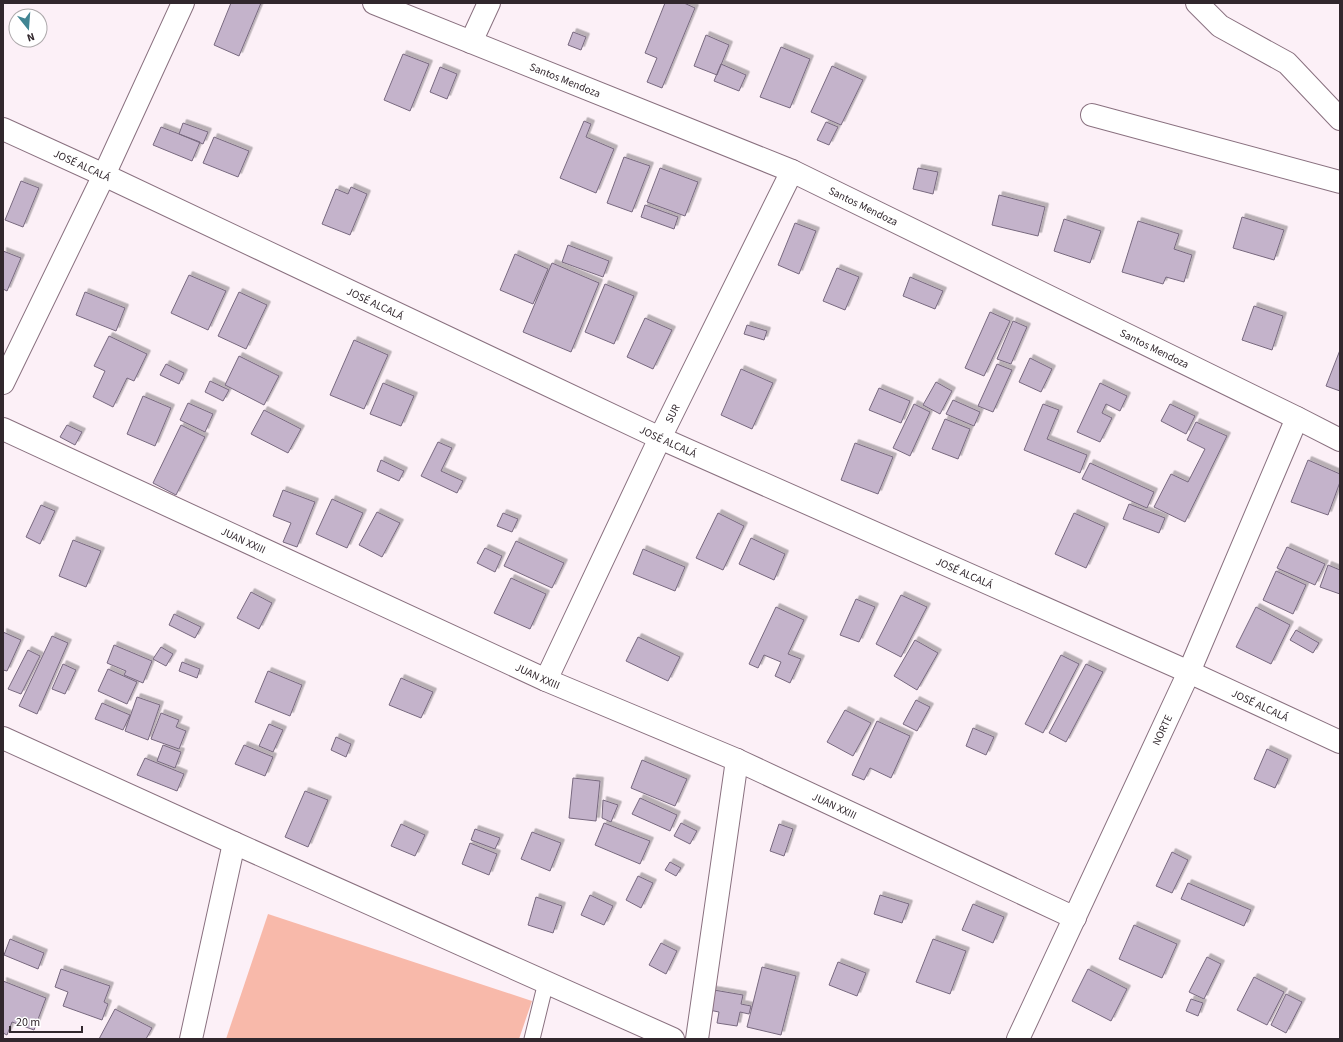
<svg xmlns="http://www.w3.org/2000/svg" width="1343" height="1042" font-family="'Source Sans 3',sans-serif">
  <defs>
    <filter id="shadow"><feDropShadow dx="3.5" dy="-3.5" stdDeviation="0" flood-color="#0004"/></filter>
  </defs>
  <rect width="100%" height="100%" fill="#fcf0f7"/>
  <path fill="#f8b9aa" d="M 268,914 L 532,1001 L 519,1039 L 226,1039 Z"/>
  <path fill="#c4b3cb" stroke="#78697f" filter="url(#shadow)" d="M 231,3 L 261,3 L 239,56 L 214,45 Z
    M 665,3 L 684,3 L 695,8 L 662,88 L 647,82 L 657,58 L 645,53 Z
    M 573,32 L 586,37 L 581,50 L 568,45 Z
    M 706,35 L 729,45 L 717,75 L 694,66 Z
    M 781,47 L 810,59 L 790,108 L 760,97 Z
    M 403,54 L 429,64 L 410,111 L 384,100 Z
    M 721,64 L 746,75 L 739,91 L 714,81 Z
    M 832,66 L 863,80 L 841,125 L 811,112 Z
    M 440,67 L 457,74 L 447,99 L 430,92 Z
    M 584,121 L 591,124 L 586,137 L 614,149 L 596,193 L 560,178 Z
    M 826,122 L 838,127 L 829,145 L 817,140 Z
    M 183,123 L 208,132 L 203,144 L 179,134 Z
    M 161,127 L 200,142 L 192,161 L 153,145 Z
    M 214,137 L 249,151 L 238,177 L 203,163 Z
    M 624,157 L 650,166 L 632,212 L 607,203 Z
    M 660,168 L 698,182 L 685,216 L 647,202 Z
    M 918,168 L 938,172 L 933,194 L 913,189 Z
    M 21,181 L 39,188 L 23,227 L 5,220 Z
    M 351,187 L 367,194 L 350,235 L 322,224 L 336,189 L 348,194 Z
    M 999,195 L 1045,207 L 1038,236 L 992,225 Z
    M 645,205 L 678,217 L 674,229 L 641,217 Z
    M 1242,217 L 1284,230 L 1274,260 L 1233,248 Z
    M 1064,219 L 1101,231 L 1090,263 L 1054,251 Z
    M 1138,221 L 1179,234 L 1174,249 L 1192,255 L 1184,282 L 1166,277 L 1163,284 L 1122,272 Z
    M 795,223 L 816,231 L 799,274 L 778,265 Z
    M 568,245 L 609,261 L 603,277 L 562,262 Z
    M 3,251 L 21,258 L 7,291 L 3,289 Z
    M 515,254 L 548,269 L 533,304 L 500,290 Z
    M 552,263 L 599,283 L 571,352 L 523,332 Z
    M 837,268 L 859,277 L 845,310 L 823,301 Z
    M 189,275 L 226,291 L 208,330 L 171,313 Z
    M 910,277 L 943,291 L 935,309 L 903,296 Z
    M 605,284 L 634,296 L 614,344 L 585,332 Z
    M 85,292 L 125,308 L 116,331 L 76,315 Z
    M 239,292 L 267,305 L 246,349 L 218,336 Z
    M 1254,306 L 1283,316 L 1272,350 L 1242,340 Z
    M 990,312 L 1010,321 L 984,376 L 965,368 Z
    M 645,318 L 672,330 L 653,369 L 627,357 Z
    M 1013,321 L 1027,327 L 1011,364 L 997,359 Z
    M 747,325 L 767,331 L 764,340 L 744,334 Z
    M 109,336 L 147,354 L 134,381 L 127,378 L 113,407 L 93,397 L 105,371 L 94,366 Z
    M 354,340 L 388,355 L 364,409 L 330,395 Z
    M 1340,350 L 1340,391 L 1326,386 Z
    M 239,356 L 279,376 L 264,405 L 225,385 Z
    M 1030,358 L 1052,369 L 1041,392 L 1019,382 Z
    M 166,364 L 184,373 L 179,384 L 160,375 Z
    M 997,364 L 1012,370 L 993,412 L 978,406 Z
    M 741,369 L 773,383 L 752,429 L 721,415 Z
    M 210,381 L 229,390 L 223,401 L 205,392 Z
    M 936,382 L 952,391 L 940,414 L 923,405 Z
    M 383,383 L 414,396 L 401,426 L 370,414 Z
    M 1100,383 L 1127,396 L 1120,411 L 1106,404 L 1102,413 L 1112,418 L 1100,442 L 1077,432 Z
    M 879,388 L 910,401 L 901,423 L 869,410 Z
    M 143,396 L 171,408 L 155,446 L 127,434 Z
    M 953,400 L 980,412 L 974,426 L 946,414 Z
    M 188,403 L 213,414 L 205,432 L 180,420 Z
    M 914,404 L 930,412 L 910,456 L 893,448 Z
    M 1043,404 L 1059,410 L 1047,439 L 1087,455 L 1080,473 L 1024,450 Z
    M 1170,404 L 1195,416 L 1186,434 L 1161,421 Z
    M 264,410 L 301,429 L 288,453 L 251,434 Z
    M 945,419 L 970,429 L 958,459 L 932,449 Z
    M 1196,422 L 1227,436 L 1185,522 L 1154,507 L 1171,474 L 1188,482 L 1205,449 L 1187,440 Z
    M 67,425 L 82,432 L 75,445 L 60,437 Z
    M 181,425 L 205,437 L 176,495 L 153,483 Z
    M 438,442 L 452,448 L 441,471 L 463,481 L 457,493 L 421,476 Z
    M 855,443 L 893,457 L 878,494 L 841,480 Z
    M 381,460 L 404,471 L 399,481 L 377,471 Z
    M 1308,460 L 1340,474 L 1340,482 L 1328,515 L 1291,502 Z
    M 1090,463 L 1154,492 L 1147,508 L 1082,479 Z
    M 283,490 L 315,502 L 297,547 L 283,542 L 291,523 L 273,516 Z
    M 332,499 L 363,513 L 347,548 L 316,534 Z
    M 1129,504 L 1165,518 L 1159,533 L 1123,519 Z
    M 41,505 L 55,511 L 40,544 L 26,537 Z
    M 377,512 L 400,523 L 382,557 L 359,545 Z
    M 503,513 L 518,519 L 512,532 L 497,526 Z
    M 718,513 L 744,526 L 723,570 L 696,558 Z
    M 1074,513 L 1105,527 L 1086,568 L 1055,554 Z
    M 751,538 L 785,554 L 774,580 L 739,564 Z
    M 73,540 L 101,551 L 86,587 L 59,576 Z
    M 516,541 L 564,563 L 552,588 L 504,566 Z
    M 1287,547 L 1325,564 L 1315,585 L 1277,568 Z
    M 485,548 L 502,556 L 495,572 L 477,563 Z
    M 643,549 L 685,567 L 675,591 L 633,574 Z
    M 1328,565 L 1340,570 L 1340,594 L 1320,587 Z
    M 1276,571 L 1306,585 L 1293,614 L 1263,600 Z
    M 511,578 L 546,594 L 530,629 L 494,613 Z
    M 251,592 L 272,603 L 259,629 L 237,618 Z
    M 901,595 L 927,607 L 901,657 L 876,644 Z
    M 856,599 L 875,607 L 859,642 L 840,635 Z
    M 776,607 L 804,620 L 788,654 L 801,659 L 790,683 L 775,676 L 781,662 L 764,655 L 758,668 L 749,664 Z
    M 1256,607 L 1290,625 L 1271,664 L 1236,647 Z
    M 174,614 L 201,627 L 195,638 L 169,625 Z
    M 1296,630 L 1319,643 L 1313,653 L 1290,640 Z
    M 3,632 L 21,640 L 7,671 L 3,670 Z
    M 52,636 L 68,643 L 37,714 L 19,706 Z
    M 638,637 L 680,657 L 668,681 L 626,661 Z
    M 915,640 L 938,653 L 917,690 L 894,676 Z
    M 114,645 L 152,661 L 143,683 L 124,675 L 126,671 L 107,663 Z
    M 161,647 L 173,654 L 166,666 L 153,659 Z
    M 28,650 L 40,656 L 21,694 L 8,689 Z
    M 1061,655 L 1079,664 L 1043,733 L 1025,724 Z
    M 182,662 L 200,669 L 197,678 L 179,671 Z
    M 63,664 L 76,670 L 65,694 L 52,689 Z
    M 1086,664 L 1103,672 L 1066,742 L 1049,733 Z
    M 108,669 L 137,682 L 127,704 L 98,691 Z
    M 268,671 L 302,685 L 290,716 L 255,702 Z
    M 401,678 L 433,692 L 421,718 L 389,705 Z
    M 137,697 L 160,705 L 148,740 L 125,731 Z
    M 916,700 L 930,707 L 917,731 L 903,724 Z
    M 102,703 L 130,715 L 123,730 L 95,719 Z
    M 845,710 L 871,723 L 853,756 L 827,742 Z
    M 161,713 L 179,720 L 176,727 L 186,731 L 179,749 L 151,739 Z
    M 877,721 L 910,736 L 891,778 L 870,768 L 864,780 L 852,775 Z
    M 269,724 L 283,730 L 273,752 L 259,746 Z
    M 973,728 L 994,737 L 986,755 L 966,746 Z
    M 336,737 L 351,744 L 346,757 L 331,750 Z
    M 163,745 L 181,752 L 175,768 L 157,761 Z
    M 244,745 L 273,757 L 265,776 L 235,764 Z
    M 1267,749 L 1288,759 L 1275,788 L 1254,779 Z
    M 145,758 L 184,774 L 177,791 L 137,775 Z
    M 642,760 L 687,779 L 675,806 L 631,788 Z
    M 573,778 L 600,781 L 596,821 L 569,818 Z
    M 305,791 L 328,800 L 308,847 L 285,837 Z
    M 640,798 L 677,815 L 670,831 L 632,814 Z
    M 603,800 L 618,805 L 611,822 L 602,818 Z
    M 604,823 L 650,841 L 640,864 L 595,845 Z
    M 681,823 L 697,831 L 690,844 L 674,836 Z
    M 401,824 L 425,835 L 415,856 L 391,846 Z
    M 779,824 L 793,829 L 784,856 L 770,851 Z
    M 475,829 L 500,838 L 495,849 L 471,840 Z
    M 532,832 L 561,843 L 550,871 L 521,859 Z
    M 470,843 L 497,854 L 489,875 L 462,864 Z
    M 1172,852 L 1188,860 L 1172,893 L 1156,886 Z
    M 670,862 L 681,868 L 676,876 L 665,870 Z
    M 638,876 L 653,883 L 641,908 L 626,900 Z
    M 1188,883 L 1251,910 L 1244,926 L 1181,899 Z
    M 590,895 L 613,906 L 604,925 L 581,915 Z
    M 880,895 L 909,904 L 902,923 L 874,914 Z
    M 536,897 L 562,906 L 553,933 L 528,925 Z
    M 973,904 L 1004,917 L 993,943 L 962,930 Z
    M 1134,925 L 1177,944 L 1162,978 L 1119,959 Z
    M 10,939 L 44,953 L 38,969 L 4,955 Z
    M 933,939 L 966,951 L 950,994 L 916,982 Z
    M 661,943 L 677,951 L 666,974 L 649,965 Z
    M 1207,957 L 1221,964 L 1204,999 L 1189,992 Z
    M 838,962 L 866,973 L 857,996 L 829,985 Z
    M 762,967 L 796,976 L 781,1035 L 747,1027 Z
    M 61,969 L 110,986 L 104,1002 L 108,1004 L 102,1020 L 63,1006 L 68,992 L 55,987 Z
    M 1088,969 L 1127,989 L 1111,1021 L 1072,1001 Z
    M 1254,977 L 1284,992 L 1267,1025 L 1237,1010 Z
    M 3,981 L 46,998 L 34,1030 L 12,1022 L 7,1035 L 3,1033 Z
    M 708,989 L 743,995 L 741,1004 L 751,1006 L 749,1014 L 740,1012 L 737,1026 L 717,1023 L 719,1012 L 704,1009 Z
    M 1286,994 L 1302,1002 L 1286,1033 L 1271,1025 Z
    M 1191,999 L 1203,1003 L 1198,1016 L 1186,1011 Z
    M 115,1009 L 152,1028 L 146,1039 L 99,1039 Z"/>
  <g fill="none" stroke-linecap="round" stroke-linejoin="round">
    <defs>
      <path id="service" d="M 532,1039 L 546,982"/>
      <g id="minor">
        <path d="M 1197,3 L 1220,26 L 1287,63 L 1340,119"/>
        <path d="M 471,42 L 489,3"/>
        <path d="M 1092,115 L 1340,182"/>
        <path id="s1" d="M 3,129 L 104,175 L 660,438 L 1189,672 L 1340,742"/>
        <path d="M 3,383 L 104,175 L 183,3"/>
        <path id="s2" d="M 3,429 L 546,680 L 737,760 L 1075,918"/>
        <path id="s3" d="M 546,680 L 660,438 L 792,171"/>
        <path d="M 3,738 L 234,843 L 673,1039"/>
        <path d="M 191,1039 L 234,843"/>
        <path d="M 697,1039 L 737,760"/>
        <path id="s4" d="M 1018,1039 L 1189,672 L 1297,418"/>
      </g>
      <g id="tertiary">
        <path id="s5" d="M 374,3 L 792,171 L 1297,418 L 1340,440"/>
      </g>
    </defs>
    <use href="#service" stroke="#89707f" stroke-width="17"/>
    <use href="#minor" stroke="#89707f" stroke-width="24"/>
    <use href="#tertiary" stroke="#89707f" stroke-width="24"/>
    <use href="#service" stroke="#fff" stroke-width="15"/>
    <use href="#minor" stroke="#fff" stroke-width="22"/>
    <use href="#tertiary" stroke="#fff" stroke-width="22"/>
  </g>
  <g text-anchor="middle" dominant-baseline="central" stroke-width="3" stroke-linejoin="round" paint-order="stroke">
    <g font-size="11" fill="#31272d" stroke="#fff">
      <text stroke="none"><textPath href="#s5" startOffset="206">Santos Mendoza</textPath></text>
      <text stroke="none"><textPath href="#s1" startOffset="87">JOSÉ ALCALÁ</textPath></text>
      <text stroke="none"><textPath href="#s5" startOffset="530">Santos Mendoza</textPath></text>
      <text stroke="none"><textPath href="#s1" startOffset="411">JOSÉ ALCALÁ</textPath></text>
      <text stroke="none"><textPath href="#s5" startOffset="854">Santos Mendoza</textPath></text>
      <text stroke="none"><textPath href="#s3" startOffset="295">SUR</textPath></text>
      <text stroke="none"><textPath href="#s1" startOffset="735">JOSÉ ALCALÁ</textPath></text>
      <text stroke="none"><textPath href="#s2" startOffset="265">JUAN XXIII</textPath></text>
      <text stroke="none"><textPath href="#s1" startOffset="1059">JOSÉ ALCALÁ</textPath></text>
      <text stroke="none"><textPath href="#s2" startOffset="589">JUAN XXIII</textPath></text>
      <text stroke="none"><textPath href="#s1" startOffset="1383">JOSÉ ALCALÁ</textPath></text>
      <text stroke="none"><textPath href="#s4" startOffset="341">NORTE</textPath></text>
      <text stroke="none"><textPath href="#s2" startOffset="913">JUAN XXIII</textPath></text>
    </g>
  </g>
  <rect width="1343" height="1042" fill="none" stroke="#31272d" stroke-width="8"/>
  <g transform="translate(28 28) rotate(163)"><circle r="19" fill="#ffffff" stroke="#ada9ab"/>
  <path d="M0-3L7 15L0 10L-7 15Z" fill="#418593"/>
  <text y="-6" font-size="11" font-weight="bold" text-anchor="middle" fill="#31272d">N</text>
  </g>
  <path d="M10 1026v6h72v-6" fill="none" stroke="#31272d" stroke-width="2"/>
  <text x="16" y="1026" font-size="12" fill="#31272d" stroke="#ffffff" stroke-width="3" paint-order="stroke">20 m</text>
</svg>
